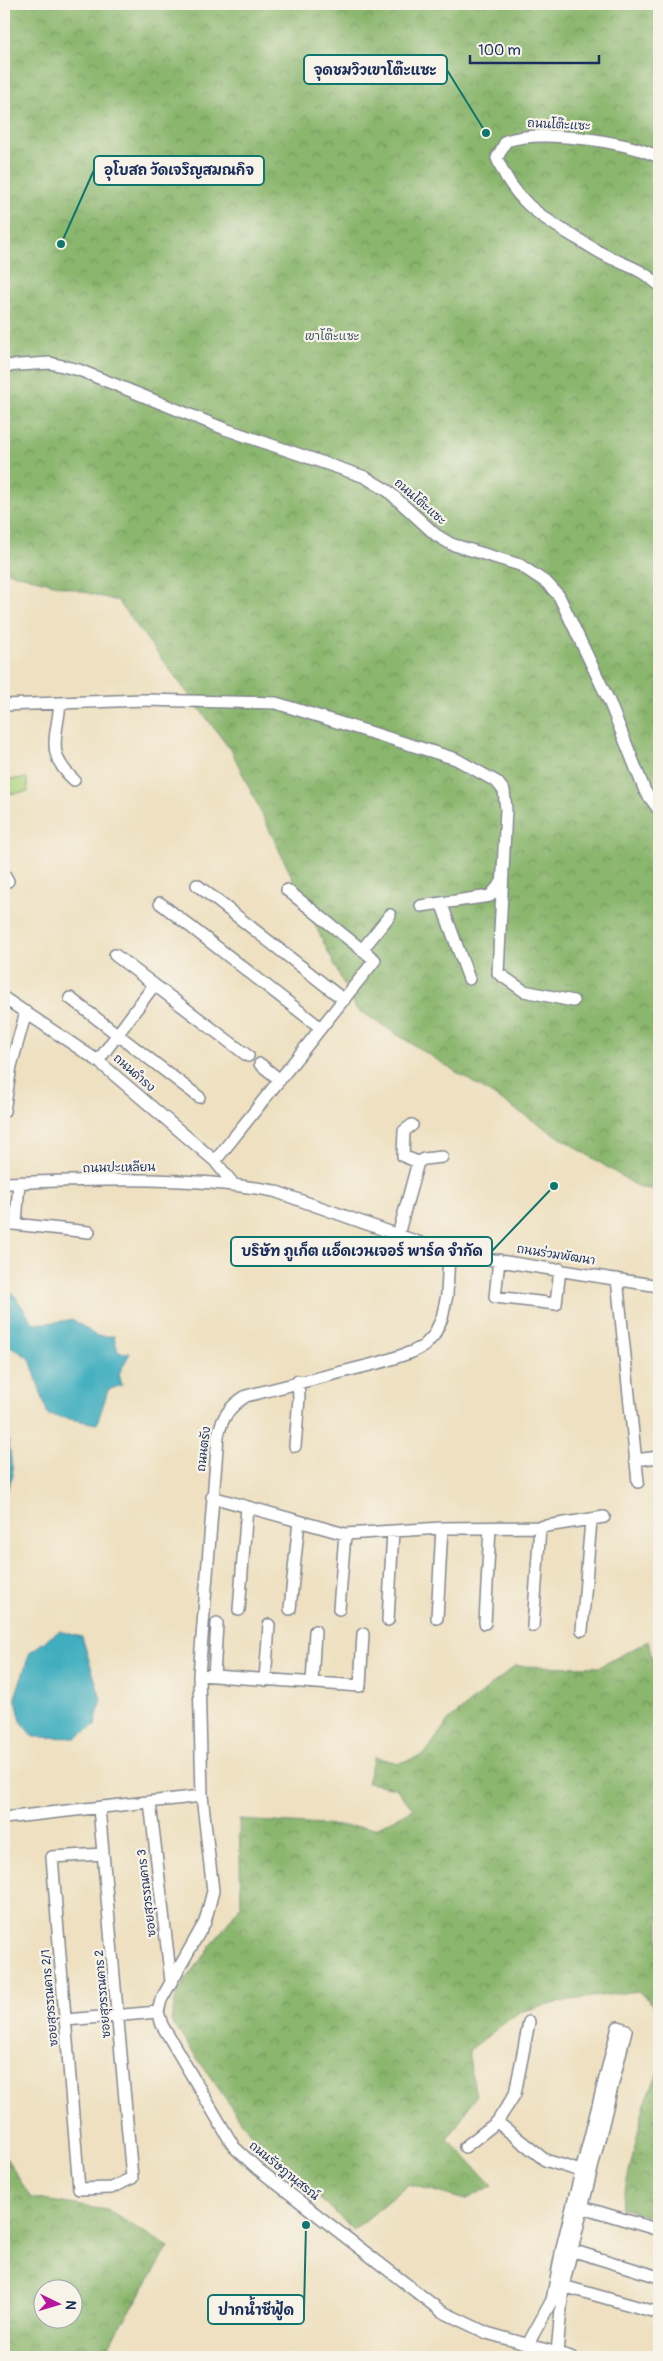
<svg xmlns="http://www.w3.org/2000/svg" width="663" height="2361" font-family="Pangolin,'Playpen Sans Thai',sans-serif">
  <defs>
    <pattern id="forest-crowns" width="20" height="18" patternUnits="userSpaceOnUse" patternTransform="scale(1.25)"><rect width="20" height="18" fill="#8ab66d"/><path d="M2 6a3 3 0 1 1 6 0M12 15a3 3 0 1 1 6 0" fill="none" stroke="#70945d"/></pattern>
  </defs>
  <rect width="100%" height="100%" fill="#f7f3e8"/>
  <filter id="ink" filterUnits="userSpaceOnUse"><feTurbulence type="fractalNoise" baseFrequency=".02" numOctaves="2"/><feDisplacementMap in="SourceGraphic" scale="10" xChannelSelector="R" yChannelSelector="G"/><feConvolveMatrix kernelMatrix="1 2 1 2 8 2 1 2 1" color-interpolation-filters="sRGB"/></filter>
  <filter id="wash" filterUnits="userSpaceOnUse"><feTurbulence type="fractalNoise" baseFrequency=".0096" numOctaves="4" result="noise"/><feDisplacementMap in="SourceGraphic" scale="20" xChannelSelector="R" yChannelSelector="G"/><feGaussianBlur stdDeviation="1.12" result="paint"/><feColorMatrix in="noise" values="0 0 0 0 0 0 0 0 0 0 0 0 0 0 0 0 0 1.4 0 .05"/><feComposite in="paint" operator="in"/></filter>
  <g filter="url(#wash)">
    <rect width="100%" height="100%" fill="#eee0c0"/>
    <path fill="url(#forest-crowns)" stroke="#527266" fill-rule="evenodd" d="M 4,4 L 659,4 L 659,1190 L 640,1188 L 355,1008 L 232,752 L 118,601 L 4,571 Z
      M 648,1641 L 659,1689 L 659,2010 L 638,1991 L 570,2000 L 519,2012 L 468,2051 L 476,2096 L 448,2139 L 493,2186 L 465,2200 L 409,2184 L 354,2230 L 254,2139 L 171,2021 L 177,1992 L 241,1905 L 239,1820 L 376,1828 L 413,1809 L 396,1788 L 367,1783 L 374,1757 L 399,1763 L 424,1755 L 448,1721 L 515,1666 L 599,1667 Z
      M 659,2069 L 659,2220 L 621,2208 L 644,2106 Z
      M 4,2158 L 7,2159 L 31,2198 L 107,2210 L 169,2247 L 102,2357 L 4,2357 ZM 42,2288 L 72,2288 L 72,2318 L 42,2318 Z"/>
    <path fill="#aed47e" stroke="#64826e" d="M 27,778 L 28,792 L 4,794 L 4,780 Z"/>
    <path fill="#41aebf" stroke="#2e6e8e" d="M 4,1292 L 13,1293 L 34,1324 L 74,1320 L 96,1336 L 114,1336 L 118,1352 L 130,1353 L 119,1374 L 122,1385 L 108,1390 L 97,1424 L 48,1415 L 30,1359 L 4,1342 Z
      M 4,1414 L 6,1417 L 13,1475 L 4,1497 Z
      M 59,1631 L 82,1637 L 101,1699 L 95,1725 L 76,1738 L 33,1737 L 21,1721 L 15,1697 L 30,1652 Z"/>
  </g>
  <g filter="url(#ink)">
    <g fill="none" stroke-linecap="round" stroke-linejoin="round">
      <defs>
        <path id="minor" d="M 659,157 C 625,141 541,129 506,141 L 497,158 C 513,199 539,216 576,238 C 587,244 597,252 609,257 C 628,266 643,270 659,285
          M 4,366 L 50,363 L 79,370 L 225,429 L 365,477 L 388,491 L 436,535 L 451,544 L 520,565 L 547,583 L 559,596 L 609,701 L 645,791 L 659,810
          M 60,703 C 57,738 45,753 74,780
          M 4,705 L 143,700 L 276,703 L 456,759 L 497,782 L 504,791 L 506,809 L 498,973 L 524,991 L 573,1001
          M 4,874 L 8,881
          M 197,885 L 344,1000
          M 160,903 L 321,1028
          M 442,905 L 469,979
          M 421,906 L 490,896 L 501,883
          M 362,950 L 390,915
          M 115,955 L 248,1056
          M 4,998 L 98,1061 L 215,1161 L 234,1185
          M 70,998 L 199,1097
          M 98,1061 L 154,985
          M 260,1064 L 280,1080
          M 4,1111 L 11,1066 L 26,1012
          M 215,1161 L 375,960 L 287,890
          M 418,1162 L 424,1159 L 442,1157
          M 4,1183 C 93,1180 186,1175 274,1191 L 449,1253 L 659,1286
          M 4,1223 L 89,1232
          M 16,1223 L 19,1182
          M 398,1235 L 418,1162 L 403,1156 L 404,1131 L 412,1125
          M 449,1253 L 447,1295 L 442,1318 L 434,1335 L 424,1346 L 412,1352 L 382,1362 L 246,1396 C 230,1406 222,1417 218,1436 L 199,1675 L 202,1796 L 213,1891 L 205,1922 L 161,2000 L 158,2012 L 162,2025 L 234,2147 L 258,2169 L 441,2311 L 487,2333 L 571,2357
          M 499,1260 L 495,1297 L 556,1304 L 560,1269
          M 617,1279 L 638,1482
          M 295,1446 L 299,1398 L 298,1381
          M 635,1460 L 659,1457
          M 212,1497 L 345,1534 L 442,1528 L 540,1527 L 604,1517
          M 290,1609 L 299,1521
          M 339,1609 L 345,1534
          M 239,1610 L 247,1507
          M 437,1618 L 442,1528
          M 388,1620 L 393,1531
          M 485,1623 L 490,1528
          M 533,1626 L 540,1527
          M 582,1630 L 591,1520
          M 199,1675 L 360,1686 L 363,1634
          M 214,1676 L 217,1623
          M 265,1680 L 269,1625
          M 312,1683 L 315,1631
          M 150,1802 L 171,1981
          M 99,1808 L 132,2178 L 111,2188 L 79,2189 L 52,1857 L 103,1854
          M 4,1818 L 202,1796
          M 66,2020 L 158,2012
          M 497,2122 L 545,2160 L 587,2173
          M 465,2147 L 497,2122 L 515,2094 L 529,2022
          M 582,2207 L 659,2230
          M 571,2250 L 659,2277
          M 563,2286 L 659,2313
          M 528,2344 L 552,2300 L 563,2243 L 618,2027 L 626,2030 L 563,2286 L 557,2353"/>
      </defs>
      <use href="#minor" stroke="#84888f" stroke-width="14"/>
      <use href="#minor" stroke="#fff" stroke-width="11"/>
    </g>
  </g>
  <g text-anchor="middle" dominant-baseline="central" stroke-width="4.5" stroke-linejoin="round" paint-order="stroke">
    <g font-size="12" fill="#1b2f5e" stroke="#f7f3e8">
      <text transform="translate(559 125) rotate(3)">ถนนโต๊ะแซะ</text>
      <text transform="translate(420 502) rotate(41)">ถนนโต๊ะแซะ</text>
      <text transform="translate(134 1073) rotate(41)">ถนนดำรง</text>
      <text transform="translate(119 1168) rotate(-1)">ถนนปะเหลียน</text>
      <text transform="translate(556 1255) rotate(9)">ถนนร่วมพัฒนา</text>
      <text transform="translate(204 1449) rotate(-83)">ถนนตรัง</text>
      <text transform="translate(147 1893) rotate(-97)">ซอยสุวรรณคาร 3</text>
      <text transform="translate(103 1994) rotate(-95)">ซอยสุวรรณคาร 2</text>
      <text transform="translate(50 1998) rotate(-95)">ซอยสุวรรณคาร 2/1</text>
      <text transform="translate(284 2171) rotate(39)">ถนนรัษฎานุสรณ์</text>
    </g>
    <g font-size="12" fill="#405866" stroke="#f7f3e8">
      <text x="332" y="336">เขาโต๊ะแซะ</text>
    </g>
  </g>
  <path fill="none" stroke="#0f766e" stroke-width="2" d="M486 133L447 70M61 244L94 170M554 1186L492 1251M306 2225L304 2310"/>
  <g fill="#0f766e" stroke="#f7f3e8" stroke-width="2">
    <circle cx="486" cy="133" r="5"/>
    <circle cx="61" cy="244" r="5"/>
    <circle cx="554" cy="1186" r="5"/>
    <circle cx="306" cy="2225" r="5"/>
  </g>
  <g fill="#f7f3e8" stroke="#0f766e" stroke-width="2">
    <rect x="304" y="55" width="143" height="29" rx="5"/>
    <rect x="94" y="156" width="170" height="29" rx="5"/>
    <rect x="231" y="1237" width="261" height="29" rx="5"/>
    <rect x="208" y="2295" width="96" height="29" rx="5"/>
  </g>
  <g font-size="14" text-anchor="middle" font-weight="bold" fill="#1b2f5e">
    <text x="375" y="75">จุดชมวิวเขาโต๊ะแซะ</text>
    <text x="179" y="175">อุโบสถ วัดเจริญสมณกิจ</text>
    <text x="362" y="1256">บริษัท ภูเก็ต แอ็ดเวนเจอร์ พาร์ค จำกัด</text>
    <text x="256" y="2315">ปากน้ำซีฟู้ด</text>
  </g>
  <rect width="663" height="2361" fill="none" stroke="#f7f3e8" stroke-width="20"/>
  <g transform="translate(58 2304) rotate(95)"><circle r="24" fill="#f7f3e8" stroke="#9fa5b1"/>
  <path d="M0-4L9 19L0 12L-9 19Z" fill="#b5179e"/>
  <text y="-8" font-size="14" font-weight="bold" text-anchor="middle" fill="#1b2f5e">N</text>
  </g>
  <path d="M470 55v8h129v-8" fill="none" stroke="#1b2f5e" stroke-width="2.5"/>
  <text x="478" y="55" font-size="15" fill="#1b2f5e" stroke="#f7f3e8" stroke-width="4" paint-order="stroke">100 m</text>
</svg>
